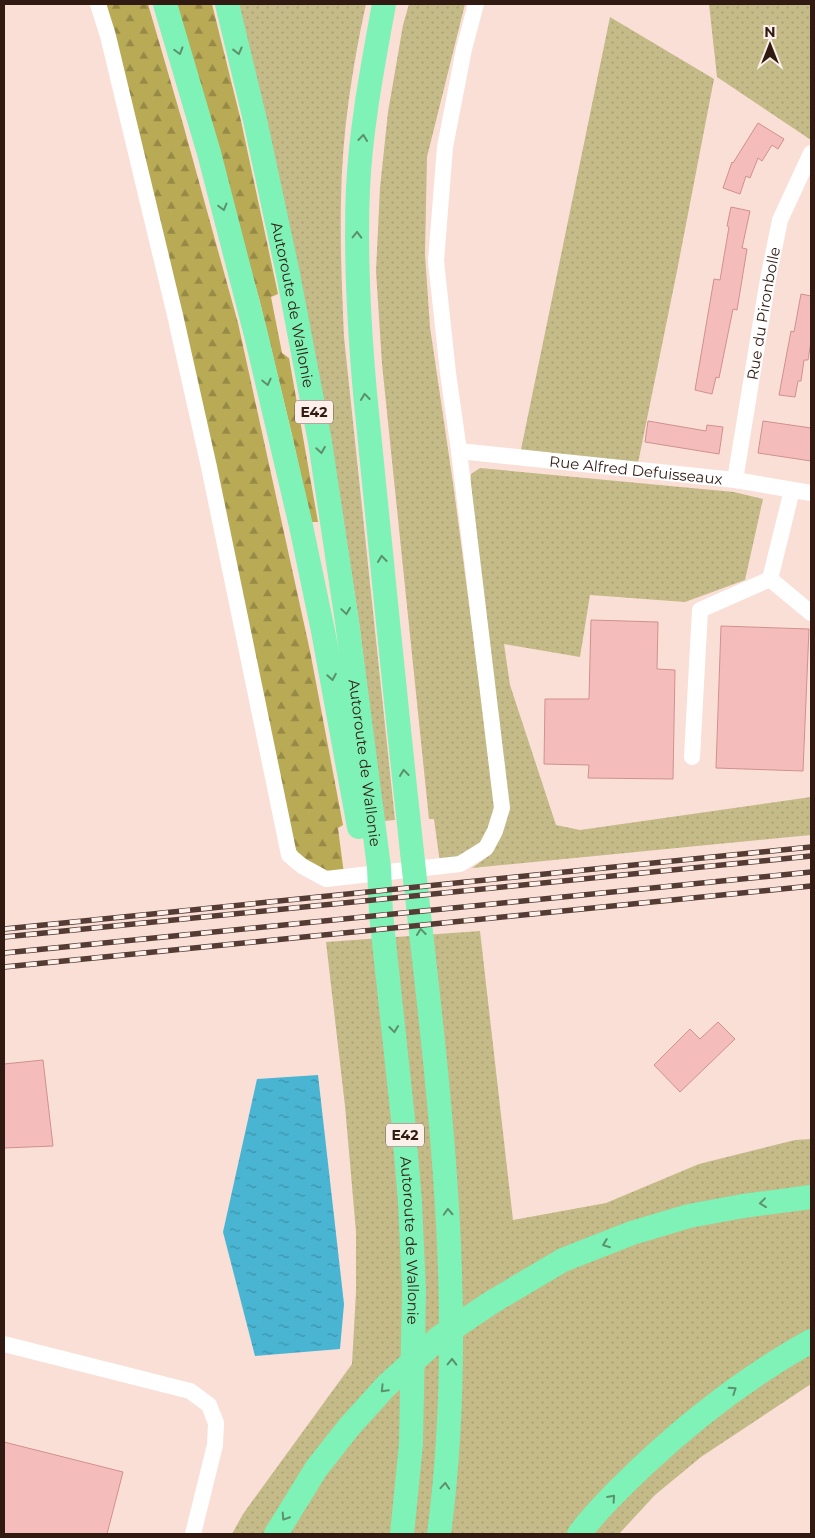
<svg xmlns="http://www.w3.org/2000/svg" width="815" height="1538" font-family="Montserrat,sans-serif">
  <defs>
    <pattern id="grass-dots" width="8" height="8" patternUnits="userSpaceOnUse" patternTransform="scale(1.25)"><rect width="8" height="8" fill="#c4bb88"/><path d="M2 2h.1M6 6h.1" fill="none" stroke="#a9a074" stroke-width="1.8" stroke-linecap="round"/></pattern>
    <pattern id="forest-firs" width="22" height="20" patternUnits="userSpaceOnUse" patternTransform="scale(1.25)"><rect width="22" height="20" fill="#b9aa56"/><path d="M5 1l3.5 6h-7zM16 11l3.5 6h-7z" fill="#978a46"/></pattern>
    <pattern id="water-ripples" width="26" height="14" patternUnits="userSpaceOnUse" patternTransform="scale(1.25)"><rect width="26" height="14" fill="#49b5d3"/><path d="M2 4q2-2 4 0t4 0M15 11q2-2 4 0t4 0" fill="none" stroke="#3d92aa"/></pattern>
  </defs>
  <rect width="100%" height="100%" fill="#fadfd7"/>
  <path fill="url(#grass-dots)" d="M 238,4 L 366,4 C 352,68 342,134 341,200 C 340,246 342,291 344,337 L 395,820 L 384,821 L 359,622 L 339,491 Z
    M 409,4 L 465,4 L 427,157 L 425,254 L 430,327 L 454,490 L 496,810 L 482,843 L 461,857 L 440,863 L 434,819 L 429,819 L 382,364 L 376,271 L 380,188 L 388,112 L 403,25 Z
    M 709,4 L 811,4 L 811,140 L 717,77 Z
    M 610,17 L 714,79 L 677,271 L 637,468 L 518,464 Z
    M 480,468 L 734,492 L 763,499 L 745,580 L 685,602 L 590,595 L 580,657 L 504,644 L 510,685 L 556,825 L 580,830 L 811,797 L 811,835 L 472,868 L 490,855 L 503,831 L 468,499 L 471,474 Z
    M 480,931 L 513,1220 L 606,1203 L 699,1164 L 795,1140 L 811,1139 L 811,1384 L 701,1457 L 655,1495 L 619,1534 L 232,1534 L 243,1514 L 352,1364 L 356,1292 L 356,1232 L 345,1106 L 326,942 Z"/>
  <path fill="url(#forest-firs)" d="M 103,4 L 148,4 L 183,124 L 238,323 L 310,651 L 343,825 L 338,828 L 344,874 L 321,871 L 299,854 L 291,842 Z
    M 176,4 L 212,4 L 241,121 L 278,294 L 271,297 L 282,353 L 289,358 L 318,522 L 311,522 L 293,439 L 260,302 Z"/>
  <path fill="url(#water-ripples)" d="M 318,1075 L 344,1304 L 340,1349 L 255,1356 L 223,1232 L 257,1079 Z"/>
  <path fill="#f4bdbc" stroke="#d0908f" d="M 758,123 L 784,139 L 778,149 L 772,145 L 762,161 L 758,158 L 750,178 L 746,176 L 740,194 L 723,188 L 732,162 L 733,163 Z
    M 731,207 L 750,211 L 742,248 L 747,249 L 737,310 L 733,309 L 719,378 L 716,377 L 712,394 L 695,390 L 714,279 L 720,280 L 729,227 L 727,226 Z
    M 801,294 L 811,296 L 811,342 L 808,360 L 804,360 L 801,381 L 798,381 L 795,397 L 779,395 L 791,331 L 794,332 Z
    M 648,421 L 706,431 L 707,425 L 723,427 L 719,454 L 645,442 Z
    M 763,421 L 811,428 L 811,461 L 758,453 Z
    M 591,620 L 658,622 L 657,669 L 675,670 L 673,779 L 588,778 L 589,765 L 544,764 L 545,699 L 589,699 Z
    M 721,626 L 809,629 L 803,771 L 716,768 Z
    M 718,1022 L 735,1039 L 680,1092 L 654,1065 L 690,1029 L 700,1039 Z
    M 43,1060 L 53,1146 L 4,1148 L 4,1064 Z
    M 4,1442 L 123,1472 L 107,1534 L 4,1534 Z"/>
  <g fill="none" stroke-linecap="round" stroke-linejoin="round">
    <g stroke="#fff" stroke-width="16">
      <path d="M 98,4 L 108,36 L 175,315 L 209,467 L 289,855 L 302,866 L 326,879 L 460,864 L 486,848 L 495,831 L 502,808 L 459,451 L 448,373 L 436,261 L 445,147 L 464,49 L 476,4"/>
      <path id="s1" d="M 459,451 L 735,480 L 811,493"/>
      <path id="s2" d="M 735,480 L 768,279 L 780,220 L 811,153"/>
      <path d="M 792,490 L 770,579 L 811,613"/>
      <path d="M 692,757 L 700,610 L 770,579"/>
      <path d="M 4,1344 L 190,1391 L 209,1405 L 216,1423 L 215,1445 L 193,1534"/>
    </g>
    <g stroke="#7ff2b7" stroke-width="24">
      <path d="M 165,4 L 209,153 L 256,335 L 301,526 L 323,631 L 359,827"/>
      <path id="s3" d="M 227,4 L 255,120 L 288,274 L 320,442 L 347,622 L 379,867 L 381,914 L 403,1119 L 410,1202 L 414,1290 L 411,1444 L 402,1534"/>
      <path d="M 384,4 C 373,65 361,126 358,188 C 355,256 359,325 365,393 C 382,561 398,729 417,897 C 441,1109 467,1321 439,1534"/>
      <path d="M 276,1534 L 316,1469 L 349,1427 L 386,1386 L 440,1337 L 492,1302 L 563,1260 L 632,1233 L 689,1216 L 743,1206 L 811,1197"/>
      <path d="M 579,1534 C 598,1509 621,1487 644,1465 C 695,1417 750,1375 811,1341"/>
    </g>
    <defs>
      <path id="rail" d="M 4,929 L 811,847
        M 4,937 L 811,856
        M 4,953 L 811,872
        M 4,967 L 811,886"/>
    </defs>
    <use href="#rail" stroke="#543c34" stroke-width="5.5"/>
    <use href="#rail" stroke="#fdf0eb" stroke-width="4" stroke-dasharray="11" stroke-linecap="butt"/>
  </g>
  <defs><path id="oneway-chevron" d="M-2-3.5L2.5 0L-2 3.5" fill="none" stroke-width="1.6" stroke-linecap="round" stroke-linejoin="round" transform="scale(1.25)"/></defs>
  <g stroke="#5c916d">
    <use href="#oneway-chevron" transform="translate(179 51) rotate(74)"/>
    <use href="#oneway-chevron" transform="translate(238 51) rotate(76)"/>
    <use href="#oneway-chevron" transform="translate(363 138) rotate(-84)"/>
    <use href="#oneway-chevron" transform="translate(223 207) rotate(75)"/>
    <use href="#oneway-chevron" transform="translate(357 235) rotate(-89)"/>
    <use href="#oneway-chevron" transform="translate(267 382) rotate(77)"/>
    <use href="#oneway-chevron" transform="translate(365 397) rotate(-96)"/>
    <use href="#oneway-chevron" transform="translate(321 450) rotate(81)"/>
    <use href="#oneway-chevron" transform="translate(382 559) rotate(-96)"/>
    <use href="#oneway-chevron" transform="translate(346 611) rotate(82)"/>
    <use href="#oneway-chevron" transform="translate(332 677) rotate(80)"/>
    <use href="#oneway-chevron" transform="translate(404 773) rotate(-96)"/>
    <use href="#oneway-chevron" transform="translate(421 932) rotate(-96)"/>
    <use href="#oneway-chevron" transform="translate(394 1029) rotate(84)"/>
    <use href="#oneway-chevron" transform="translate(763 1203) rotate(173)"/>
    <use href="#oneway-chevron" transform="translate(448 1212) rotate(-93)"/>
    <use href="#oneway-chevron" transform="translate(606 1244) rotate(159)"/>
    <use href="#oneway-chevron" transform="translate(452 1362) rotate(-89)"/>
    <use href="#oneway-chevron" transform="translate(384 1389) rotate(134)"/>
    <use href="#oneway-chevron" transform="translate(733 1390) rotate(-34)"/>
    <use href="#oneway-chevron" transform="translate(445 1486) rotate(-86)"/>
    <use href="#oneway-chevron" transform="translate(612 1498) rotate(-48)"/>
    <use href="#oneway-chevron" transform="translate(285 1517) rotate(123)"/>
  </g>
  <g text-anchor="middle" dominant-baseline="central" stroke-width="4.5" stroke-linejoin="round" paint-order="stroke">
    <g fill="#fdf0eb" stroke="#6e5a53" stroke-width="1">
      <rect x="295" y="400.5" width="38" height="23" rx="4"/>
      <rect x="386" y="1123.5" width="38" height="23" rx="4"/>
    </g>
    <g font-size="14" font-weight="bold" fill="#311a12">
      <text x="314" y="412">E42</text>
      <text x="405" y="1135">E42</text>
    </g>
    <g font-size="15" fill="#311a12" stroke="#fdf0eb">
      <text stroke="none"><textPath href="#s3" startOffset="308">Autoroute de Wallonie</textPath></text>
      <text stroke="none"><textPath href="#s2" startOffset="169">Rue du Pironbolle</textPath></text>
      <text stroke="none"><textPath href="#s1" startOffset="178">Rue Alfred Defuisseaux</textPath></text>
      <text stroke="none"><textPath href="#s3" startOffset="772">Autoroute de Wallonie</textPath></text>
      <text stroke="none"><textPath href="#s3" startOffset="1252">Autoroute de Wallonie</textPath></text>
    </g>
  </g>
  <rect width="815" height="1538" fill="none" stroke="#311a12" stroke-width="10"/>
  <g transform="translate(770 45)" stroke="#fdf0eb" stroke-width="4" paint-order="stroke">
  <path d="M0-4L9 19L0 12L-9 19Z" fill="#311a12"/>
  <text y="-8" font-size="14" font-weight="bold" text-anchor="middle" fill="#311a12">N</text>
  </g>
</svg>
